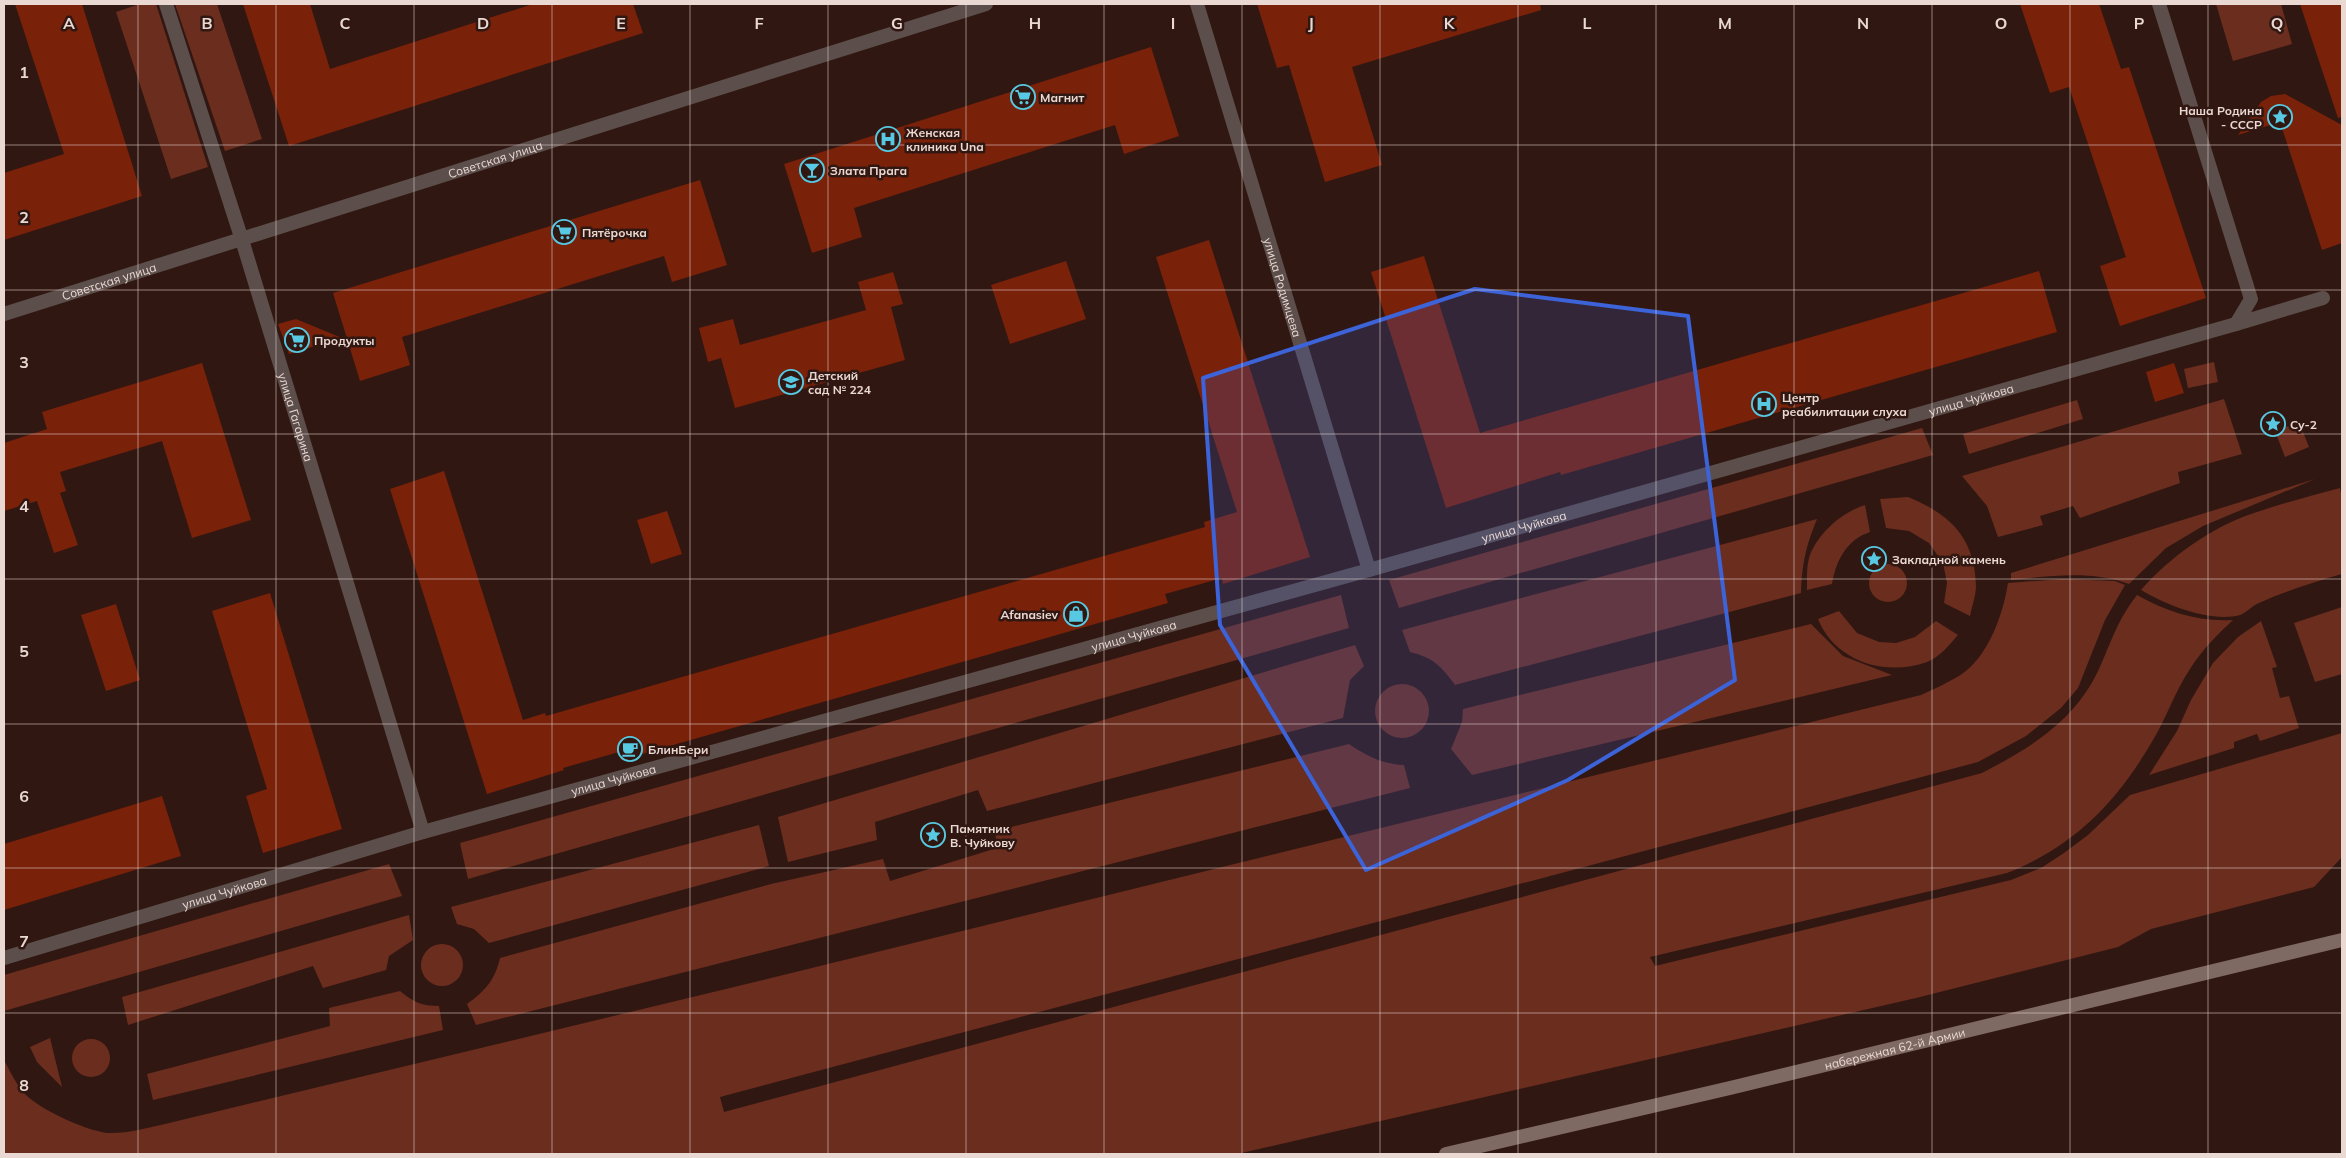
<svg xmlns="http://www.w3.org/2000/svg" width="2346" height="1158" font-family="Mulish,sans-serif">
  <rect width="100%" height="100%" fill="#311711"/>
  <path fill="#6b2d1e" d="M 140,4 L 156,4 L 208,167 L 171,179 L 116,12 Z
    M 175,4 L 217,4 L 262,139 L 225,151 Z
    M 2216,4 L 2281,4 L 2292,44 L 2233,61 Z
    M 2214,362 L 2218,382 L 2188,388 L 2184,369 Z
    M 2224,399 L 2242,454 L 2178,472 L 2180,483 L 2080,518 L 2073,506 L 2040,516 L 2043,525 L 1998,537 L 1987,506 L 1962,476 Z
    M 2077,400 L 2083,419 L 1969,454 L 1963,434 Z
    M 2299,422 L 2309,447 L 2285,457 L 2275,431 Z
    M 1922,428 L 1933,455 L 1399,608 L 1389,580 Z
    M 2315,479 L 2203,526 L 2166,548 L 2129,584 C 2091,570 2051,576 2011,580 L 2011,573 Z
    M 2340,488 L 2342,498 L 2342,574 C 2314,582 2286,591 2259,603 C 2252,606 2246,613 2240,615 C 2211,623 2166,605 2141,590 C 2169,558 2210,528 2251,514 C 2280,504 2310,496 2340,488 Z
    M 1908,497 C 1950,514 1975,538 1976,586 C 1976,595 1972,606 1970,616 L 1944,603 L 1947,583 L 1943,563 L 1929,543 L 1909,531 L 1886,528 L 1880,499 Z
    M 1865,505 L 1870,532 C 1846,540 1836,561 1832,584 L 1807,590 C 1807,577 1806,562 1812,550 C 1823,529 1843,512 1865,505 Z
    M 1817,519 C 1806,546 1802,563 1801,593 L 1455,685 C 1441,666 1434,658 1410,652 L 1402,630 Z
    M1869 583a19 19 0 1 1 38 0a19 19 0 1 1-38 0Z
    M 2063,579 L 2115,581 L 2125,585 L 2105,620 L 2078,688 L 2061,708 L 2026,736 L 1978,762 L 720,1097 L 724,1112 L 1982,773 C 2030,748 2075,721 2099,669 C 2112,640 2117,621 2137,595 C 2167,612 2198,622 2233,620 C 2217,635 2202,650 2190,669 C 2175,691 2167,717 2153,740 C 2117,802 2075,846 2007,873 L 1650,957 L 1655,966 L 2011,880 L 2041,868 L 2064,853 L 2088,835 L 2130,795 L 2342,733 L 2342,857 L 2314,887 L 2151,929 L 2118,947 L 1916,998 L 1237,1154 L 4,1154 L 4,1060 C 10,1071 16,1084 24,1093 C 40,1110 85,1130 107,1133 C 126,1134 146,1128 165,1124 L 759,981 L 1921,695 C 1934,689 1947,683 1959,676 C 1988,658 2003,615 2008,583 Z
    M 1341,595 L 1349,628 L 468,879 L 460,843 Z
    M 2342,607 L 2342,674 L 2315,682 L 2294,623 Z
    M 1839,611 L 1857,633 L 1879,642 L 1896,643 L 1915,637 L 1936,621 L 1958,635 C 1950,644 1939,658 1927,662 C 1884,677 1835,661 1818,619 Z
    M 2261,621 L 2277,667 L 2272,668 L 2280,698 L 2289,696 L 2299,728 L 2260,741 L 2257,734 L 2234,742 L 2234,748 L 2149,775 L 2177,731 L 2191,700 L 2213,663 L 2238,637 Z
    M 1811,624 L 1843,656 L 1892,675 L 1472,775 L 1451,749 L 1462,722 L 1463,709 Z
    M 1355,645 L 1364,666 L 1350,680 L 1343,718 L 987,811 L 978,790 L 875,822 L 877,840 L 788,862 L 778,817 Z
    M1375 711a27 27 0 1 1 54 0a27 27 0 1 1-54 0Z
    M 1349,744 C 1367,756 1382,764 1404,765 L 1410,788 L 476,1025 L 467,1004 C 485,991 495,980 500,958 L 771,884 L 883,859 L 890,881 L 997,848 L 995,831 Z
    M 759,825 L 769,866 L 489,943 L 474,929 L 457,924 L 451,907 Z
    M 389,864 L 402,896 L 4,1011 L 4,975 Z
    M 409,915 L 413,940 L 389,956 L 386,970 L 323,988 L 313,966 L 128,1025 L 122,997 Z
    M421 965a21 21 0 1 1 42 0a21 21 0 1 1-42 0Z
    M 400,991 C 413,1002 422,1006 439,1006 L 443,1030 L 153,1100 L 147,1074 L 330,1026 L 329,1008 Z
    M 50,1038 L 62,1087 L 37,1062 L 30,1047 Z
    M72 1058a19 19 0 1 1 38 0a19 19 0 1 1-38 0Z"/>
  <path fill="#7a210a" d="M 15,4 L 82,4 L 142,196 L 4,240 L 4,173 L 64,154 Z
    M 243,4 L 310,4 L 330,69 L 533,4 L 633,4 L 643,33 L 289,146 Z
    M 1257,4 L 1540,4 L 1541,10 L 1352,67 L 1382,165 L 1325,182 L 1289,65 L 1277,68 Z
    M 2020,4 L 2099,4 L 2121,69 L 2129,67 L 2206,298 L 2120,326 L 2100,266 L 2126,257 L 2069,87 L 2050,93 Z
    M 2300,4 L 2342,4 L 2342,117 L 2338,118 Z
    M 1151,47 L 1179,136 L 1124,154 L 1115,125 L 854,208 L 862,237 L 812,253 L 784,164 Z
    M 2285,94 L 2342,125 L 2342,243 L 2322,250 L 2280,122 L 2238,135 L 2261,102 L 2271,96 Z
    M 700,180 L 727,265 L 672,282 L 664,256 L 402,337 L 410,365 L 360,381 L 333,293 Z
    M 1209,240 L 1310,557 L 1223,584 L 1222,578 L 1165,594 L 1168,603 L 621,760 L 619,752 L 563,768 L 564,770 L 487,794 L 390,489 L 444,471 L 523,720 L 545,713 L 546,716 L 1205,527 L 1204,522 L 1237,512 L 1156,257 Z
    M 1424,256 L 1480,433 L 2039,271 L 2057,332 L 1561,475 L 1560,472 L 1446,508 L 1371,272 Z
    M 1066,261 L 1086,319 L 1010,344 L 991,285 Z
    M 893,272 L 903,304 L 891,307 L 905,360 L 735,408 L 721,358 L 708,362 L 699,328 L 733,319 L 740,345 L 866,310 L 858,282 Z
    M 296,319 L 342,338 L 289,354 L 278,324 Z
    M 202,363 L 251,520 L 192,538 L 162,441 L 60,472 L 66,491 L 60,493 L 78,545 L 54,553 L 37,501 L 4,511 L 4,443 L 47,429 L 42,412 Z
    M 2174,363 L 2184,393 L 2155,402 L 2146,372 Z
    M 667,511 L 682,554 L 651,564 L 637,520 Z
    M 270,593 L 342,829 L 263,853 L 246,796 L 267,789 L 212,611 Z
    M 116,604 L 140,680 L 106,691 L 81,615 Z
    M 162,796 L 181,856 L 4,910 L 4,844 Z"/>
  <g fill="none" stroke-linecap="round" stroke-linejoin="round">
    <g stroke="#5c4e4b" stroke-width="14">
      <path id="s1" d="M 1197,4 L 1369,570"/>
      <path id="s2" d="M 242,240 L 423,832"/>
      <path d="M 2236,324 L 2323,298"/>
      <path id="s3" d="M 4,958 L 423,832 L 1369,570 L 2236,324 L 2251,299 L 2159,4"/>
    </g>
    <g stroke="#5c4e4b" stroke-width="14">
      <path d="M 166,4 L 242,240"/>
      <path id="s4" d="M 4,314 L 986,4"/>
    </g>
    <path stroke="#7f6963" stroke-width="14" id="s5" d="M 1446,1154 L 1730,1088 L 2342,940"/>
  </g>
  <path fill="#3c63d7" fill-opacity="0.2" stroke="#3c63d7" stroke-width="4" stroke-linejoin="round" d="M 1475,289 L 1688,316 L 1735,680 L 1568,780 L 1366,870 L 1220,625 L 1203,378 Z"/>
  <path fill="none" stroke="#ead8d3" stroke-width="1" stroke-opacity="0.55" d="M 138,4 L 138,1154M 276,4 L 276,1154M 414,4 L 414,1154M 552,4 L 552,1154M 690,4 L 690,1154M 828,4 L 828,1154M 966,4 L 966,1154M 1104,4 L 1104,1154M 1242,4 L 1242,1154M 1380,4 L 1380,1154M 1518,4 L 1518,1154M 1656,4 L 1656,1154M 1794,4 L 1794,1154M 1932,4 L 1932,1154M 2070,4 L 2070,1154M 2208,4 L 2208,1154M 4,145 L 2342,145M 4,290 L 2342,290M 4,434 L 2342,434M 4,579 L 2342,579M 4,724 L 2342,724M 4,868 L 2342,868M 4,1013 L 2342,1013"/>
  <defs>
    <symbol id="supermarket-ring" viewBox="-11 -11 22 22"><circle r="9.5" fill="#311711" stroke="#57c9e2" stroke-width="1.5"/><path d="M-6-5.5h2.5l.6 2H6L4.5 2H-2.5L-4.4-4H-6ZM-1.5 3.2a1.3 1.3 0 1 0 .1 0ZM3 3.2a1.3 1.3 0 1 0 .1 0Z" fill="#57c9e2"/></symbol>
    <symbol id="sight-ring" viewBox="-11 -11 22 22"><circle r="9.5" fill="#311711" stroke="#57c9e2" stroke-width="1.5"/><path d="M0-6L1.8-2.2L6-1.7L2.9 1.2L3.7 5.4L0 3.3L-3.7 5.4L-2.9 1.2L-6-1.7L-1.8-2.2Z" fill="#57c9e2"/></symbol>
    <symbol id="hospital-ring" viewBox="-11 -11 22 22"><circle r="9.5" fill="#311711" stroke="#57c9e2" stroke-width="1.5"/><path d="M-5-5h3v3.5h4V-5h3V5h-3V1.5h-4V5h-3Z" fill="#57c9e2"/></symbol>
    <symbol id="bar-ring" viewBox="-11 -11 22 22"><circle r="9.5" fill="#311711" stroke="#57c9e2" stroke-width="1.5"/><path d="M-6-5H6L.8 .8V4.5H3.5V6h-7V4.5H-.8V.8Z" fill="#57c9e2"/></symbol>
    <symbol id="school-ring" viewBox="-11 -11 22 22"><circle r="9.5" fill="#311711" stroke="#57c9e2" stroke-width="1.5"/><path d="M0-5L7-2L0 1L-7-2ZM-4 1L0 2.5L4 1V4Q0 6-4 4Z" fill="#57c9e2"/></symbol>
    <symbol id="shop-ring" viewBox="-11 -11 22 22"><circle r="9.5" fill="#311711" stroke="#57c9e2" stroke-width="1.5"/><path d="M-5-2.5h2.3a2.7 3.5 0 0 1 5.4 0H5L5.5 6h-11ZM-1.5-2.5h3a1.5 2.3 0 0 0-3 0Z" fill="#57c9e2"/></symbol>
    <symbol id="cafe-ring" viewBox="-11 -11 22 22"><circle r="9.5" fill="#311711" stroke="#57c9e2" stroke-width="1.5"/><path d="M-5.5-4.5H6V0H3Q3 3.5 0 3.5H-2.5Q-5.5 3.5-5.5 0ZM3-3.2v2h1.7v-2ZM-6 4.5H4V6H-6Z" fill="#57c9e2"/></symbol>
  </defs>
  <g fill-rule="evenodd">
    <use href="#supermarket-ring" x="1009" y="83" width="28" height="28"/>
    <use href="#sight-ring" x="2266" y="103" width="28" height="28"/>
    <use href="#hospital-ring" x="874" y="125" width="28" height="28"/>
    <use href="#bar-ring" x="798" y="156" width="28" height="28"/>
    <use href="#supermarket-ring" x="550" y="218" width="28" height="28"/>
    <use href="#supermarket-ring" x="283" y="326" width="28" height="28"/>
    <use href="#school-ring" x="777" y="368" width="28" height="28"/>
    <use href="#hospital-ring" x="1750" y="390" width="28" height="28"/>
    <use href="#sight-ring" x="2259" y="410" width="28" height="28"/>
    <use href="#sight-ring" x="1860" y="545" width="28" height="28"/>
    <use href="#shop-ring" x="1062" y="600" width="28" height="28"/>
    <use href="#cafe-ring" x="616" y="735" width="28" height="28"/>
    <use href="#sight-ring" x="919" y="821" width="28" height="28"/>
  </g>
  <g text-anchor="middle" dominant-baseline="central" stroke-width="5" stroke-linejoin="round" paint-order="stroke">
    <g font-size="12" font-weight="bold" fill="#ead8d3" stroke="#311711" text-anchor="start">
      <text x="1040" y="97">Магнит</text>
      <text x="2262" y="110" text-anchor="end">Наша Родина<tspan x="2262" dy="14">- СССР</tspan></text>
      <text x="906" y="132">Женская<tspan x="906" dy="14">клиника Una</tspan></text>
      <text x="830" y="170">Злата Прага</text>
      <text x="582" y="232">Пятёрочка</text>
      <text x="314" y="340">Продукты</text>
      <text x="808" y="375">Детский<tspan x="808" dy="14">сад № 224</tspan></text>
      <text x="1782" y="397">Центр<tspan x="1782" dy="14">реабилитации слуха</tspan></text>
      <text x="2290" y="424">Су-2</text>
      <text x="1892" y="559">Закладной камень</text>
      <text x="1058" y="614" text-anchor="end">Afanasiev</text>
      <text x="648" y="749">БлинБери</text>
      <text x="950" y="828">Памятник<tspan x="950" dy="14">В. Чуйкову</tspan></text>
    </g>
    <g font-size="12" fill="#ead8d3" stroke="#311711">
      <text stroke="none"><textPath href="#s4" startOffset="515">Советская улица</textPath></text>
      <text stroke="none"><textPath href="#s4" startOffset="110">Советская улица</textPath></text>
      <text stroke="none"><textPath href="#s1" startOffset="296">улица Родимцева</textPath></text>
      <text stroke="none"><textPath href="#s3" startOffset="2045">улица Чуйкова</textPath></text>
      <text stroke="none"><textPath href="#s2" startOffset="185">улица Гагарина</textPath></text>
      <text stroke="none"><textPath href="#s3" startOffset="1580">улица Чуйкова</textPath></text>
      <text stroke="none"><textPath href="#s3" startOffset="1175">улица Чуйкова</textPath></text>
      <text stroke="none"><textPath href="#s3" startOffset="635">улица Чуйкова</textPath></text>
      <text stroke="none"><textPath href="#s3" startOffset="230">улица Чуйкова</textPath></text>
      <text stroke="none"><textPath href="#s5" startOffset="461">набережная 62-й Армии</textPath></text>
    </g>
  </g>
  <g font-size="16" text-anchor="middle" font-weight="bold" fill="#ead8d3" stroke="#311711" stroke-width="5" stroke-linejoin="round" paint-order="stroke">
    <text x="69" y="29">A</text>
    <text x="207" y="29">B</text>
    <text x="345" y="29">C</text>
    <text x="483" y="29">D</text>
    <text x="621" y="29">E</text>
    <text x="759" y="29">F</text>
    <text x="897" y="29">G</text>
    <text x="1035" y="29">H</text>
    <text x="1173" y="29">I</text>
    <text x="1311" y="29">J</text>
    <text x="1449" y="29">K</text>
    <text x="1587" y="29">L</text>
    <text x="1725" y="29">M</text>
    <text x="1863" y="29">N</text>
    <text x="2001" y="29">O</text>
    <text x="2139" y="29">P</text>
    <text x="2277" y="29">Q</text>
    <text x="24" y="78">1</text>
    <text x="24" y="223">2</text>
    <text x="24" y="368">3</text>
    <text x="24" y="512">4</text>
    <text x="24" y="657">5</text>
    <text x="24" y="802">6</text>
    <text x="24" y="947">7</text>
    <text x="24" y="1091">8</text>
  </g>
  <rect width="2346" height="1158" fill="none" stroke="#ead8d3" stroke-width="10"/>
</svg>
